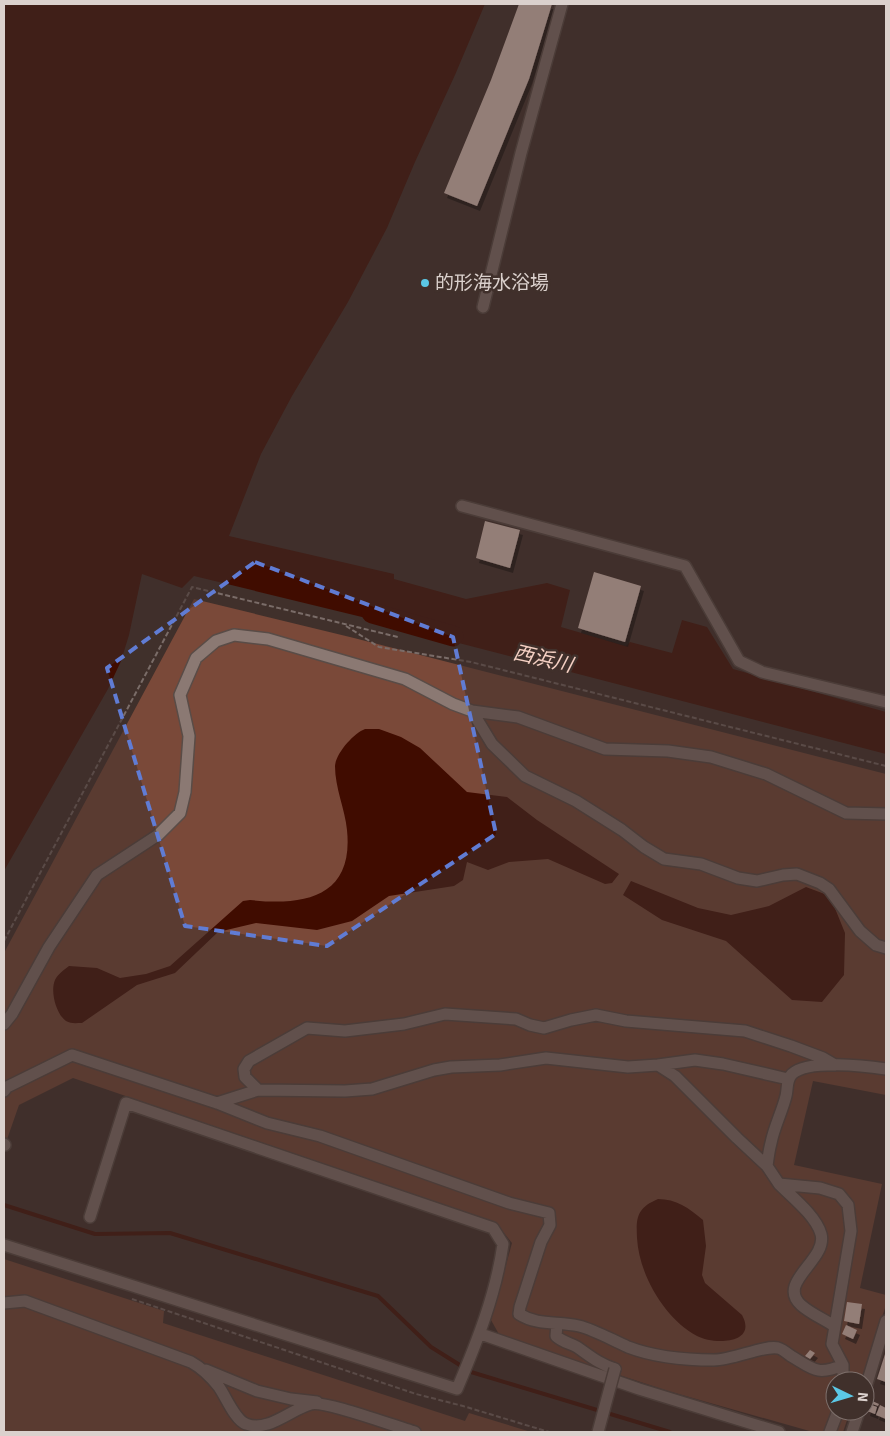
<svg xmlns="http://www.w3.org/2000/svg" width="890" height="1436" font-family="Signika,'Noto Sans JP',sans-serif">
  <defs>
    <filter id="shadow"><feDropShadow dx="3" dy="5" stdDeviation="0" flood-color="#0009"/></filter>
  </defs>
  <rect width="100%" height="100%" fill="#40302b"/>
  <path fill="#7a4939" d="M 194,599 L 354,638 L 886,774 L 886,1095 L 813,1081 L 794,1165 L 882,1184 L 860,1288 L 886,1295 L 886,1305 L 861,1381 L 835,1381 L 835,1411 L 850,1411 L 843,1432 L 813,1432 L 668,1391 L 500,1336 L 491,1320 L 512,1243 L 495,1222 L 73,1078 L 19,1105 L 4,1148 L 4,953 Z
    M 4,1259 L 164,1311 L 163,1323 L 465,1421 L 469,1413 L 531,1432 L 4,1432 Z"/>
  <path fill="#400c00" d="M 4,4 L 485,4 L 455,75 L 415,162 L 387,228 L 348,302 L 292,396 L 261,454 L 229,536 L 394,574 L 394,579 L 466,599 L 547,583 L 570,590 L 561,627 L 626,646 L 630,642 L 672,653 L 682,620 L 707,627 L 733,669 L 886,712 L 886,754 L 424,634 L 426,623 L 401,616 L 399,626 L 194,576 L 182,588 L 142,574 L 129,635 L 121,661 L 108,689 L 4,871 Z
    M 365,729 L 379,729 L 401,737 L 420,748 L 467,792 L 507,797 L 537,820 L 619,874 L 612,883 L 605,884 L 548,859 L 509,862 L 488,870 L 467,862 L 463,880 L 454,886 L 389,896 L 352,921 L 317,930 L 256,923 L 218,932 L 175,973 L 137,985 L 82,1023 C 76,1023 71,1024 66,1021 C 56,1014 50,991 55,980 C 58,974 64,970 69,966 L 97,968 L 120,978 L 146,974 L 170,966 L 243,901 L 250,900 C 303,906 354,898 347,830 C 345,809 335,788 335,766 C 336,753 354,733 365,729 Z
    M 631,881 L 698,908 L 731,915 L 769,906 L 806,887 L 830,896 L 845,933 L 844,975 L 822,1002 L 792,1000 L 726,941 L 662,920 L 623,895 Z
    M 658,1199 C 676,1199 689,1208 703,1220 L 706,1246 L 702,1275 L 705,1283 L 742,1315 C 758,1344 714,1345 697,1336 C 665,1319 639,1275 637,1238 C 636,1217 637,1208 658,1199 Z"/>
  <g fill="none" stroke-linecap="round" stroke-linejoin="round">
    <path stroke="#400c00" stroke-width="4" d="M 4,1205 L 95,1234 L 170,1233 L 378,1296 L 431,1347 L 471,1372 L 670,1432"/>
    <path stroke="#400c00" stroke-width="21" d="M 372,613 L 453,636"/>
  </g>
  <path fill="#f9ddd3" filter="url(#shadow)" d="M 519,4 L 552,4 L 529,79 L 477,206 L 444,193 L 491,80 Z
    M 485,521 L 520,530 L 510,568 L 476,558 Z
    M 594,572 L 641,586 L 625,642 L 578,628 Z
    M 847,1302 L 862,1304 L 859,1324 L 844,1321 Z
    M 846,1325 L 857,1330 L 853,1339 L 842,1334 Z
    M 810,1350 L 815,1353 L 810,1359 L 805,1356 Z
    M 886,1351 L 886,1382 L 877,1379 Z
    M 870,1400 L 879,1404 L 878,1406 L 869,1403 Z
    M 869,1404 L 877,1407 L 875,1414 L 867,1411 Z
    M 880,1405 L 886,1408 L 886,1419 L 876,1415 Z"/>
  <g fill="none" stroke-linecap="round" stroke-linejoin="round">
    <defs>
      <path id="minor" d="M 483,307 L 521,153 L 562,4
        M 462,506 L 685,566 L 739,661 L 762,672 L 886,702
        M 472,711 L 492,744 L 525,776 L 576,801 L 622,830 L 644,847 L 664,859 L 701,864 L 738,878 L 757,881 L 783,875 L 797,874 L 820,883 L 829,889 L 860,931 L 876,945 L 886,948
        M 4,1024 L 12,1014 L 49,947 L 97,875 L 158,835 L 180,813 L 185,792 L 189,736 L 180,695 L 196,658 L 216,641 L 234,635 L 268,639 L 405,679 L 453,704 L 472,711 L 518,717 L 605,749 L 668,751 L 711,757 L 766,774 L 846,813 L 886,814
        M 658,1065 L 695,1060 L 723,1064 L 788,1079
        M 258,1090 L 245,1077 L 244,1069 L 249,1061 L 307,1028 L 345,1031 L 404,1024 L 445,1014 L 516,1019 L 530,1025 L 544,1028 L 571,1020 L 596,1015 L 626,1021 L 745,1031 L 791,1046 L 823,1058 L 835,1065
        M 4,1091 L 7,1087 L 72,1055 L 217,1103 L 267,1123 L 320,1136 L 509,1203 L 549,1213 L 550,1225 L 541,1242 L 520,1307 L 519,1314 C 538,1326 558,1321 579,1326 C 595,1330 612,1340 628,1347 C 654,1357 686,1360 714,1360 C 733,1360 764,1345 778,1348 C 782,1349 787,1353 791,1356 C 813,1369 817,1376 843,1365
        M 217,1103 L 258,1090 L 345,1091 L 372,1089 L 434,1070 L 451,1067 L 500,1065 L 546,1058 L 628,1067 L 658,1065 L 675,1076 L 737,1138 L 767,1166
        M 4,1144 L 5,1145
        M 779,1184 C 792,1197 816,1216 821,1234 C 828,1260 776,1282 801,1305 C 811,1314 824,1319 834,1326
        M 4,1245 L 457,1389 C 477,1342 496,1294 503,1244 L 493,1228 L 126,1103 L 90,1217
        M 4,1303 L 25,1301 L 191,1362 C 202,1368 211,1377 219,1387 C 226,1397 235,1420 246,1424 C 268,1433 291,1409 311,1404 C 325,1400 396,1427 415,1432
        M 557,1324 L 556,1336 C 562,1342 570,1343 577,1347 C 590,1356 599,1364 615,1369
        M 481,1334 L 639,1389 L 779,1432
        M 206,1370 L 257,1391 L 291,1399 L 317,1402
        M 843,1381 L 843,1365 L 832,1344 L 851,1231 L 848,1205 L 839,1194 L 820,1188 L 779,1184 L 767,1166 C 768,1158 769,1150 771,1143 C 774,1127 782,1112 786,1096 C 788,1088 786,1080 792,1074 C 808,1059 866,1066 886,1069
        M 865,1390 L 886,1321
        M 830,1432 L 838,1411
        M 852,1432 L 859,1411"/>
    </defs>
    <use href="#minor" stroke="#594c47" stroke-width="14"/>
    <path stroke="#7a6c68" stroke-width="2" stroke-dasharray="5 2.5" stroke-linecap="butt" d="M 346,626 L 379,647 L 471,662 L 886,766
      M 4,941 L 192,587 L 398,637
      M 132,1299 L 416,1394 L 463,1406 L 549,1432"/>
    <use href="#minor" stroke="#8b7973" stroke-width="11"/>
    <defs>
      <path id="minor-bridge" d="M 598,1432 L 615,1369"/>
    </defs>
    <use href="#minor-bridge" stroke="#594c47" stroke-width="14" stroke-linecap="butt"/>
    <use href="#minor-bridge" stroke="#8b7973" stroke-width="11"/>
  </g>
  <path d="M0 0H890V1436H0ZM 255,562 L 453,637 L 496,834 L 327,946 L 185,926 L 107,668 Z" fill="#40302b" fill-opacity=".55" fill-rule="evenodd"/>
  <path fill="none" stroke="#607cd4" stroke-width="4" stroke-dasharray="10 6" stroke-linejoin="round" d="M 255,562 L 453,637 L 496,834 L 327,946 L 185,926 L 107,668 Z"/>
  <circle fill="#5bc8e6" stroke="#40302b" stroke-width="2" cx="425" cy="283" r="5"/>
  <g text-anchor="middle" dominant-baseline="central" stroke-width="5" stroke-linejoin="round" paint-order="stroke">
    <g font-size="19" fill="#dbd1cd" stroke="#40302b" text-anchor="start">
      <text x="435" y="283">的形海水浴場</text>
    </g>
    <g font-size="20" font-style="italic" fill="#f5d0c3" stroke="#40302b">
      <text transform="translate(543 659) rotate(13)">西浜川</text>
    </g>
  </g>
  <rect width="890" height="1436" fill="none" stroke="#dbd1cd" stroke-width="10"/>
  <g transform="translate(850 1396) rotate(95)"><circle r="24" fill="#40302b" stroke="#7e706c"/>
  <path d="M0-4L9 19L0 12L-9 19Z" fill="#5bc8e6"/>
  <text y="-8" font-size="14" font-weight="bold" text-anchor="middle" fill="#dbd1cd">N</text>
  </g>
</svg>
